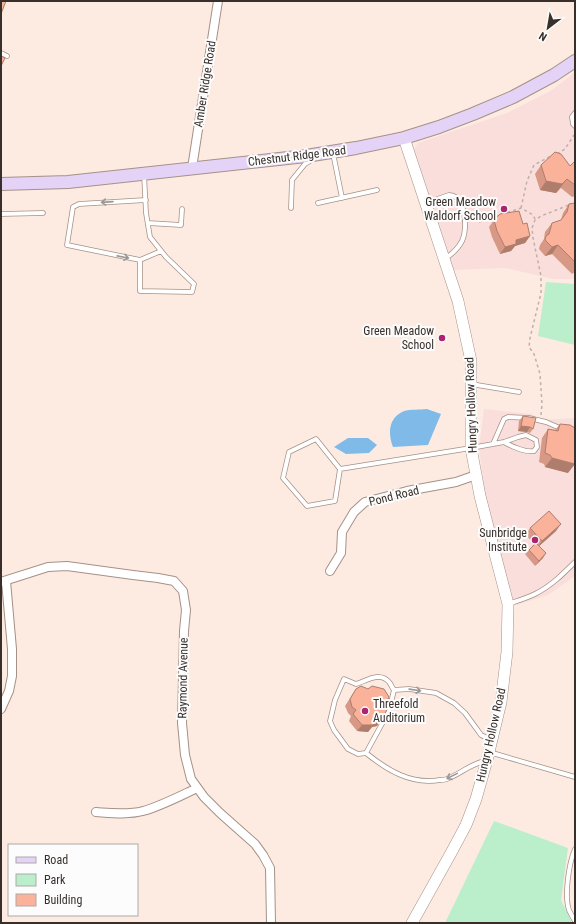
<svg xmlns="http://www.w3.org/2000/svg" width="576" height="924" font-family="'Roboto Condensed',sans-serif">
  <rect width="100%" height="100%" fill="#fdebe2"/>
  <path fill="#f9dedc" d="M 575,72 L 575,279 L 553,279 L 506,268 L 452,270 L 413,151 L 418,143 L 507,113 L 552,90 Z
    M 484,409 L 532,414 L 540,420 L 575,418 L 575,576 L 548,595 L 513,606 L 486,503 L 479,447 Z"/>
  <path fill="#bbeecb" d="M 546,282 L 575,284 L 575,345 L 538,336 Z
    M 494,821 L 568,848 L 561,900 L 572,923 L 445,923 Z"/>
  <path fill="#80bae9" d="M 427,409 L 441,414 L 428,445 L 393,447 C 388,433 388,418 404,411 C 410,409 420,410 427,409 Z
    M 348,438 L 368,438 L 377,445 L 369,453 L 346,454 L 334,447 Z"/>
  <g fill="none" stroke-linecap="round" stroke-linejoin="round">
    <defs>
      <path id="service" d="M 1,53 L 7,56
        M 575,113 L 572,117 L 573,124 L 575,126
        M 333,153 L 342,198
        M 146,200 L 79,204 L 73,207 L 67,245 L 140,260 L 161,251
        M 318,203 L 377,190
        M 426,203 L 449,195 C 466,196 468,229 462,241 C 458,249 452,254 445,259
        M 291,208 L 292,180 L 305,164 L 310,161 L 311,158
        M 1,214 L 43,213
        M 148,223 L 181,225 L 182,209
        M 140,260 L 140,291 L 192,292 L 194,284 L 166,257 L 150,237 L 146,213 L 144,174
        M 471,384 L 519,392
        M 316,439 L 340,469 L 335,501 L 307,506 L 283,478 L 289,452 Z
        M 493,444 L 504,419 L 508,417 L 529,418 L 546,422 L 562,429
        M 340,469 L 471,448 L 504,442 L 518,437 L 526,435 L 536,440 L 537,447 L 534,451 C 526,453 511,446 504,442
        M 508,604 C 517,601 527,598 535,594 C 551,586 563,574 575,562
        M 489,752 L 575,777
        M 366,753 L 358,754 L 348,749 L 334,730 L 330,721 L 335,700 L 344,679 L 356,684 C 366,681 380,671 389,682 C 391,684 392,688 394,690
        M 485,761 C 470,764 462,773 449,778 C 446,780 443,780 440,780 C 411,785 387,770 366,753 L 389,711 L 394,690 L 409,689 L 436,693 L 454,703 L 465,713 L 476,728 L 481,735 L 491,740
        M 575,849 C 569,863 564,895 569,910 C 571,914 573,918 575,921"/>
      <path id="minor" d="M 192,168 L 218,1
        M 330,571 L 341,553 L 342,532 L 354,512 L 365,502 L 407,491 L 456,482 L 476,475
        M 1,582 L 48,567 L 67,566 L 133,575 L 158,578 L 174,581 L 183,591 L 186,610 L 184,631 L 182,723 L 185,755 L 191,779 L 204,797 L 220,813 L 255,844 L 263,855 L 270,868 L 271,923
        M 1,709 L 9,691 L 12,676 L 12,649 L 6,581
        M 96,812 C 111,813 128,815 143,811 C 161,806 180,796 197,788"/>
      <path id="tertiary" d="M 404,138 L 458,301 L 471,361 L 471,448 L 480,496 L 508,604 L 507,652 L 501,702 L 487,760 L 476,799 L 466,825 L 451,853 L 412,923"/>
      <path id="secondary" d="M 1,184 L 68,182 L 306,156 L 356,148 L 404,138 L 439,127 L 473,114 L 513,97 L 554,75 L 575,61"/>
    </defs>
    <use href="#service" stroke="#a59187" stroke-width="5.5"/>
    <use href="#minor" stroke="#a59187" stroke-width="10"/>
    <use href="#tertiary" stroke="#a59187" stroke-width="12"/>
    <use href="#secondary" stroke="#a59187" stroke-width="14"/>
    <path stroke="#bfb0a8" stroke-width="1.5" stroke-dasharray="3 3" stroke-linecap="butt" d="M 557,154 L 565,149 L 574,135
      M 521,208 L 527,181 L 534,165 L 551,156
      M 479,222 L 521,208 L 533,215 L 535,219
      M 541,415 L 542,404 L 540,374 L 534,354 L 529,347 L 530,338 L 541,293 L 541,276 L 533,238 L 532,228 L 535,220 L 541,216 L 569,205"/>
    <use href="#service" stroke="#fff" stroke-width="4"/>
    <use href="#minor" stroke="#fff" stroke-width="8"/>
    <use href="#tertiary" stroke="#fff" stroke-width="11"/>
    <use href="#secondary" stroke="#e4d3f7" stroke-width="12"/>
  </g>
  <path fill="#d79985" d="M 575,161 L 575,196 L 572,197 L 561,188 L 556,193 L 540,190 L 535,174 L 541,165 L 570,166 Z
    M 575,203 L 575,272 L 572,274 L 552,254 L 545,256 L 539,249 L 540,245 L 544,239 L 545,232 L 552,223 L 561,220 L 563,213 L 569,204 Z
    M 494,220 L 523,224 L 530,236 L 525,243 L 515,246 L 511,251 L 500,254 L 492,237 L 489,227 Z
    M 523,416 L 533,429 L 530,433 L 527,432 L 518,431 L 519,421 Z
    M 560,424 L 568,473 L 545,467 L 544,464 L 539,462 L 542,438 L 548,429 L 555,430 Z
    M 530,528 L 556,531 L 539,546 L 543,558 L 535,566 L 525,554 L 529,550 L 534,544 L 526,535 Z
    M 356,689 L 387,702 L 377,726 L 372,727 L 368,732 L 357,731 L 349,721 L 351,716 L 348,713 L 345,706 Z"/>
  <path fill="#af7d6c" d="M 567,179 L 556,193 L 540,190 L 546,181 Z
    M 530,236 L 525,243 L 515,246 L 511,251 L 500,254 L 505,247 L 516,240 Z
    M 558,245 L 552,254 L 545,256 L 552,247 Z
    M 521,426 L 530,427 L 527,432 L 518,431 Z
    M 552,458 L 575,464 L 568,473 L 545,467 Z
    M 561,524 L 556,531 L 537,548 L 542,541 Z
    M 546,553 L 543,558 L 535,566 L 539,561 Z
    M 382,719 L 377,726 L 372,727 L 368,732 L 357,731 L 362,725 L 376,720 Z"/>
  <path fill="#fab29b" stroke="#af7d6c" d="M 1,1 L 6,1 L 1,14 Z
    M 1,56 L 5,58 L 1,66 Z
    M 555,152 L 561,154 L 570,166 L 575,161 L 575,185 L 567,179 L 562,184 L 546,181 L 541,165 Z
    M 575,203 L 575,262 L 558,245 L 552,247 L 545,240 L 546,236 L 549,234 L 552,223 L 561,220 L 567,212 L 569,204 Z
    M 519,211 L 523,224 L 527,223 L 530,236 L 516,240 L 516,244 L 505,247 L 497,231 L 494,220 L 500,214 Z
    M 523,416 L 536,418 L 533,429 L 530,427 L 521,426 Z
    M 560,424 L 570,425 L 575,428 L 575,464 L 552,458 L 550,455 L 545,453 L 548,429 L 558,431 Z
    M 549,511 L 561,524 L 542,541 L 530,528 Z
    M 536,543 L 546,553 L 539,561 L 529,550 Z
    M 361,686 L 368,689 L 372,686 L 384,689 L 389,697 L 387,702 L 389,706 L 382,719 L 376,720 L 373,725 L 362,725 L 353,714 L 356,710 L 352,707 L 350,699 L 356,689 Z"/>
  <defs><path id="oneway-shaft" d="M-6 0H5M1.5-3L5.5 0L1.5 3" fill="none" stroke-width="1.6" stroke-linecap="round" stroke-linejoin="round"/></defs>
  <g stroke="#9c9795">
    <use href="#oneway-shaft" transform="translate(107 202) rotate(176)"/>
    <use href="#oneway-shaft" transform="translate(123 257) rotate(11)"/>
    <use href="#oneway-shaft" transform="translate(415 690) rotate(8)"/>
    <use href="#oneway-shaft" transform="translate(452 776) rotate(154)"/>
  </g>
  <g fill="#a92570" stroke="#fcfcfc" stroke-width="1.5">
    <circle cx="504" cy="209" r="4"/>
    <circle cx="442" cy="338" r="4"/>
    <circle cx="535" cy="540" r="4"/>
    <circle cx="365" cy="711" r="4"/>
  </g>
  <g text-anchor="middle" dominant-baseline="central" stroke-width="4" stroke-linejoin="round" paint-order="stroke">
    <g font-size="12" fill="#382f2b" stroke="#fcfcfc">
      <text transform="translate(205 84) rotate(-81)">Amber Ridge Road</text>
      <text transform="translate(297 156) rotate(-7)">Chestnut Ridge Road</text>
      <text transform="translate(471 405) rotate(-92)">Hungry Hollow Road</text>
      <text transform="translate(394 496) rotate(-14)">Pond Road</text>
      <text transform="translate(183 678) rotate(-89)">Raymond Avenue</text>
      <text transform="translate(491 735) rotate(-77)">Hungry Hollow Road</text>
    </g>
    <g font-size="12" fill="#382f2b" stroke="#fcfcfc" text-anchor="end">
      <text x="496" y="202">Green Meadow<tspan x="496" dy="14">Waldorf School</tspan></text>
      <text x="434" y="331">Green Meadow<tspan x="434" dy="14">School</tspan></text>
      <text x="527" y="533">Sunbridge<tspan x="527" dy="14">Institute</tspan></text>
      <text x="373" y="704" text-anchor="start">Threefold<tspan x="373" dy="14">Auditorium</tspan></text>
    </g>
  </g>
  <rect width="576" height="924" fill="none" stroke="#382f2b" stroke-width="4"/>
  <rect x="8" y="844" width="130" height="72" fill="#fcfcfc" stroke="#aeaaa8"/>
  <rect x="16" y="857" width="20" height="6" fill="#e4d3f7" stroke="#aeaaa8"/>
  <text x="44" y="864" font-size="12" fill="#382f2b">Road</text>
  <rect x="16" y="874" width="20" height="12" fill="#bbeecb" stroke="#aeaaa8"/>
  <text x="44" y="884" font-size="12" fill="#382f2b">Park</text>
  <rect x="16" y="894" width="20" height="12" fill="#fab29b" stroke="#aeaaa8"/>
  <text x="44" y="904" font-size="12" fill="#382f2b">Building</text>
  <g transform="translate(548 28) rotate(211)" stroke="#fcfcfc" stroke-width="3" paint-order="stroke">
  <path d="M0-3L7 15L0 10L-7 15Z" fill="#382f2b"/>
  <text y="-6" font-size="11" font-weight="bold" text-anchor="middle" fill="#382f2b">N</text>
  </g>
</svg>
